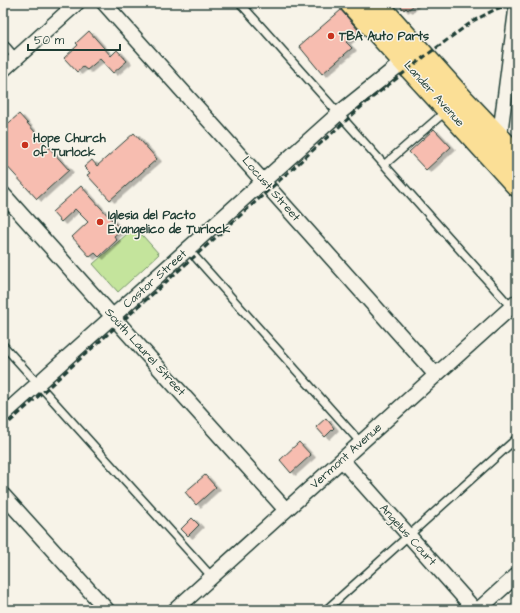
<svg xmlns="http://www.w3.org/2000/svg" width="520" height="613" font-family="'Architects Daughter',sans-serif">
  <defs>
    <filter id="shadow"><feDropShadow dx="4.5" dy="2.5" stdDeviation="0" flood-color="#0004"/></filter>
  </defs>
  <rect width="100%" height="100%" fill="#f7f3e8"/>
  <filter id="ink" filterUnits="userSpaceOnUse"><feTurbulence type="fractalNoise" baseFrequency=".025" numOctaves="2"/><feDisplacementMap in="SourceGraphic" scale="8" xChannelSelector="R" yChannelSelector="G"/><feConvolveMatrix kernelMatrix="1 2 1 2 8 2 1 2 1" color-interpolation-filters="sRGB"/></filter>
  <g filter="url(#ink)">
    <path fill="#c4e49c" stroke="#729068" d="M 135,227 L 159,254 L 118,292 L 93,264 Z"/>
    <path fill="#f7bdb0" stroke="#1f3d34" filter="url(#shadow)" d="M 398,3 L 414,3 L 414,5 L 408,10 L 406,8 L 404,10 Z
      M 341,10 L 359,31 L 346,42 L 352,48 L 322,74 L 299,46 Z
      M 89,31 L 111,56 L 117,50 L 127,61 L 113,73 L 100,59 L 87,70 L 83,67 L 77,72 L 64,58 L 78,45 L 76,43 Z
      M 19,114 L 69,170 L 37,199 L 3,162 L 3,128 Z
      M 434,129 L 451,147 L 426,170 L 409,152 Z
      M 134,133 L 157,159 L 110,200 L 87,175 L 90,173 L 84,167 L 92,160 L 97,166 Z
      M 81,186 L 121,230 L 114,236 L 117,240 L 99,257 L 95,253 L 90,257 L 72,237 L 88,222 L 75,209 L 61,222 L 52,212 Z
      M 326,418 L 334,428 L 325,437 L 316,427 Z
      M 299,442 L 311,455 L 291,473 L 280,460 Z
      M 205,475 L 216,487 L 196,505 L 185,492 Z
      M 192,518 L 199,525 L 188,536 L 181,529 Z"/>
    <g fill="none" stroke-linecap="round" stroke-linejoin="round">
      <defs>
        <path id="service" d="M 240,3 L 511,307
          M 3,43 L 16,58
          M 384,165 L 446,111
          M 188,249 L 361,443
          M 3,345 L 212,577
          M 326,610 L 517,438"/>
        <path id="minor" d="M 104,3 L 436,375
          M 3,70 L 77,3
          M 499,142 L 517,3
          M 3,194 L 286,510
          M 3,415 L 338,114 L 409,57
          M 342,460 L 475,610
          M 3,495 L 107,610
          M 175,610 L 517,302
          M 478,610 L 517,575"/>
        <path id="primary" d="M 351,3 L 517,185
          M 376,3 L 462,99 L 517,157"/>
      </defs>
      <use href="#service" stroke="#1f3d34" stroke-width="10"/>
      <use href="#minor" stroke="#1f3d34" stroke-width="17"/>
      <use href="#primary" stroke="#1f3d34" stroke-width="25"/>
      <use href="#service" stroke="#f7f3e8" stroke-width="7"/>
      <use href="#minor" stroke="#f7f3e8" stroke-width="14"/>
      <use href="#primary" stroke="#fbdf96" stroke-width="22"/>
      <path stroke="#1f3d34" stroke-width="3" stroke-dasharray="6 3" stroke-linecap="butt" d="M 3,428 L 368,101 L 424,57 L 473,21 L 496,9 L 516,3"/>
    </g>
  </g>
  <g fill="#c8321e" stroke="#f7f3e8" stroke-width="1.5">
    <circle cx="331" cy="36" r="4"/>
    <circle cx="25" cy="145" r="4"/>
    <circle cx="100" cy="222" r="4"/>
  </g>
  <g text-anchor="middle" dominant-baseline="central" stroke-width="3" stroke-linejoin="round" paint-order="stroke">
    <g font-size="12" font-weight="bold" fill="#1f3d34" stroke="#f7f3e8" text-anchor="start">
      <text x="339" y="36">TBA Auto Parts</text>
      <text x="33" y="138">Hope Church<tspan x="33" dy="14">of Turlock</tspan></text>
      <text x="108" y="215">Iglesia del Pacto<tspan x="108" dy="14">Evangelico de Turlock</tspan></text>
    </g>
    <g font-size="12" fill="#1f3d34" stroke="#f7f3e8">
      <text transform="translate(434 94) rotate(48)">Lander Avenue</text>
      <text transform="translate(271 189) rotate(49)">Locust Street</text>
      <text transform="translate(155 279) rotate(-42)">Castor Street</text>
      <text transform="translate(145 352) rotate(48)">South Laurel Street</text>
      <text transform="translate(346 456) rotate(-42)">Vermont Avenue</text>
      <text transform="translate(408 535) rotate(48)">Angelus Court</text>
    </g>
  </g>
  <rect width="520" height="613" fill="none" stroke="#f7f3e8" stroke-width="16"/>
  <rect x="8" y="8" width="504" height="597" fill="none" stroke="#1f3d34" stroke-width="1.5" filter="url(#ink)"/>
  <path d="M28 44v6h92v-6" fill="none" stroke="#1f3d34" stroke-width="2"/>
  <text x="34" y="44" font-size="12" fill="#1f3d34" stroke="#f7f3e8" stroke-width="3" paint-order="stroke">50 m</text>
</svg>
